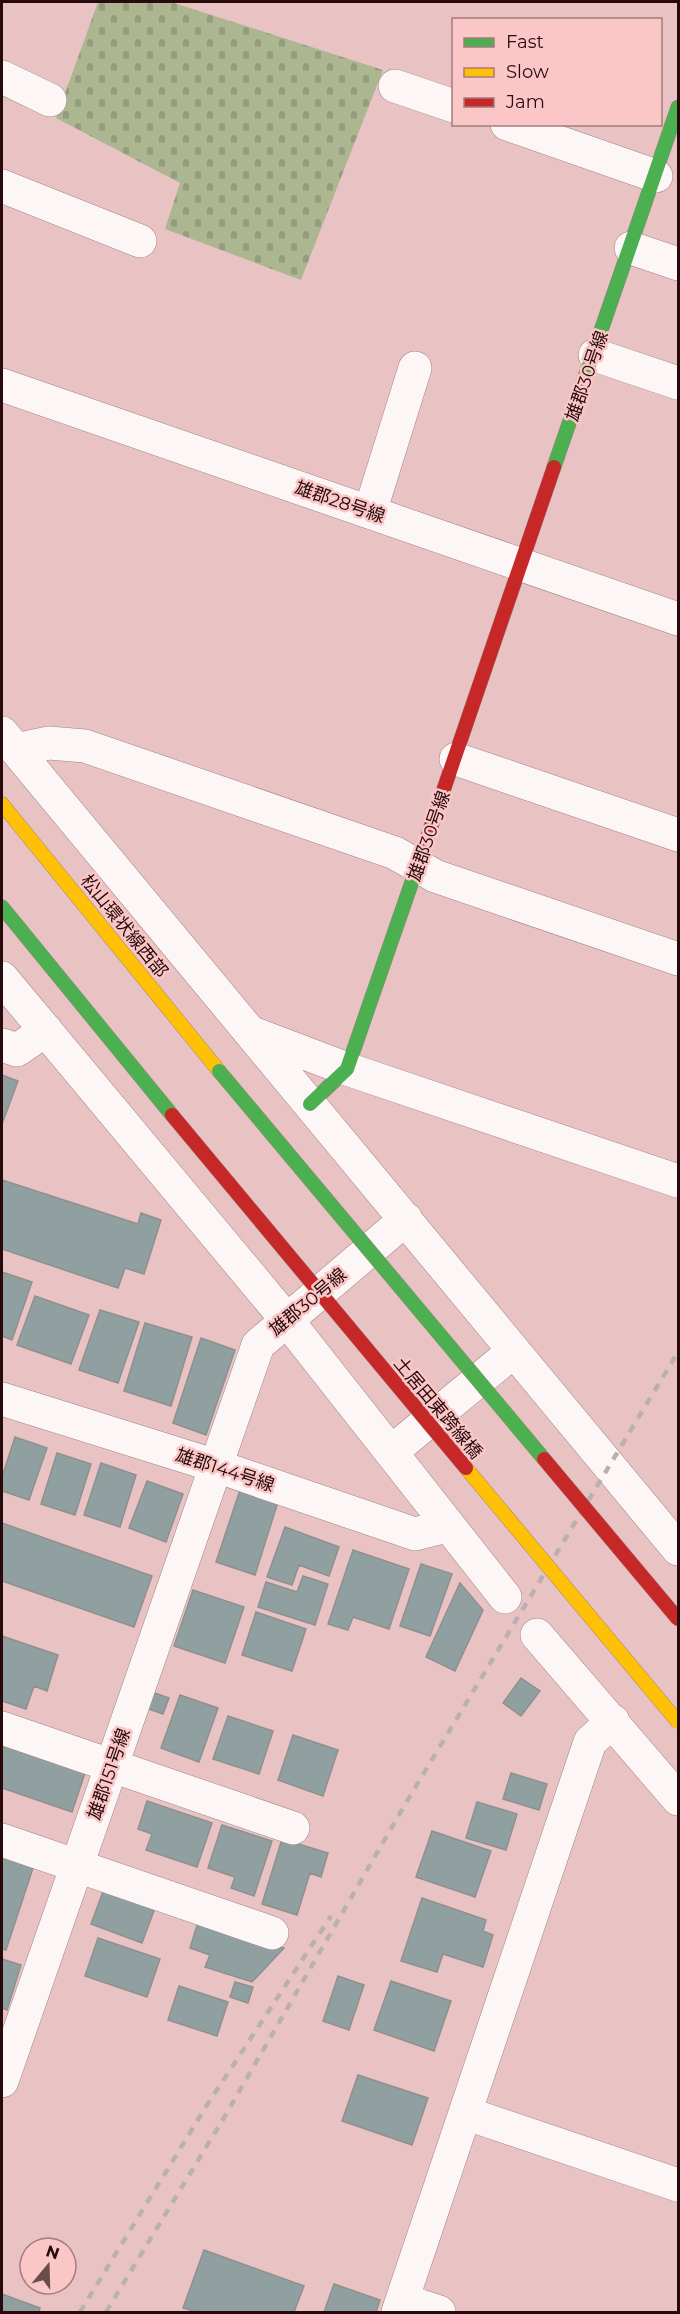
<svg xmlns="http://www.w3.org/2000/svg" width="680" height="2314" font-family="Montserrat,'Noto Sans JP',sans-serif">
  <defs>
    <pattern id="cemetery-stones" width="16" height="16" patternUnits="userSpaceOnUse" patternTransform="scale(1.5)"><rect width="16" height="16" fill="#acb792"/><path d="M2 7V4a2 2 0 0 1 4 0v3zM10 15v-3a2 2 0 0 1 4 0v3z" fill="#949c7d"/></pattern>
  </defs>
  <rect width="100%" height="100%" fill="#e9c3c3"/>
  <path fill="url(#cemetery-stones)" d="M 98,2 L 171,2 L 383,70 L 301,280 L 165,229 L 180,183 L 56,118 Z"/>
  <path fill="#90a0a1" stroke="#908f8f" stroke-width="1.5" d="M 2,1075 L 18,1081 L 2,1124 Z
    M 2,1180 L 138,1224 L 141,1213 L 161,1220 L 144,1274 L 125,1268 L 118,1288 L 2,1249 Z
    M 2,1272 L 32,1282 L 12,1340 L 2,1336 Z
    M 35,1296 L 89,1315 L 71,1364 L 17,1345 Z
    M 100,1310 L 139,1322 L 118,1383 L 79,1370 Z
    M 145,1323 L 192,1337 L 171,1406 L 124,1391 Z
    M 201,1338 L 235,1350 L 206,1435 L 173,1423 Z
    M 15,1437 L 47,1448 L 29,1500 L 2,1491 L 2,1477 Z
    M 57,1453 L 91,1464 L 75,1515 L 41,1504 Z
    M 101,1463 L 136,1475 L 120,1527 L 84,1515 Z
    M 147,1481 L 183,1494 L 166,1542 L 129,1528 Z
    M 240,1490 L 278,1502 L 255,1575 L 216,1562 Z
    M 2,1523 L 152,1576 L 134,1627 L 2,1581 Z
    M 285,1527 L 339,1547 L 329,1576 L 299,1565 L 292,1585 L 267,1577 Z
    M 353,1550 L 409,1569 L 389,1629 L 353,1617 L 348,1630 L 328,1624 Z
    M 421,1564 L 452,1574 L 430,1636 L 400,1626 Z
    M 303,1576 L 328,1584 L 315,1625 L 258,1607 L 266,1582 L 297,1592 Z
    M 460,1583 L 483,1610 L 455,1671 L 426,1657 Z
    M 193,1590 L 244,1607 L 225,1663 L 174,1646 Z
    M 256,1612 L 306,1629 L 292,1671 L 242,1655 Z
    M 2,1636 L 58,1655 L 47,1691 L 34,1686 L 26,1709 L 2,1701 Z
    M 521,1678 L 540,1691 L 521,1716 L 503,1703 Z
    M 149,1691 L 169,1698 L 163,1714 L 143,1707 Z
    M 180,1695 L 218,1708 L 199,1762 L 161,1748 Z
    M 228,1716 L 273,1731 L 259,1774 L 213,1759 Z
    M 293,1735 L 338,1750 L 323,1796 L 278,1780 Z
    M 2,1741 L 86,1770 L 72,1812 L 2,1788 Z
    M 511,1773 L 547,1784 L 539,1810 L 503,1799 Z
    M 147,1801 L 212,1823 L 197,1867 L 146,1850 L 152,1834 L 138,1829 Z
    M 477,1802 L 517,1814 L 506,1850 L 466,1838 Z
    M 222,1825 L 272,1841 L 254,1896 L 231,1888 L 235,1877 L 208,1868 Z
    M 432,1831 L 491,1851 L 475,1897 L 416,1877 Z
    M 282,1839 L 328,1853 L 321,1877 L 310,1873 L 297,1915 L 262,1904 Z
    M 2,1855 L 34,1865 L 6,1950 L 2,1949 Z
    M 104,1889 L 155,1908 L 142,1943 L 91,1924 Z
    M 422,1898 L 486,1920 L 483,1931 L 493,1935 L 483,1967 L 443,1954 L 437,1972 L 401,1961 Z
    M 199,1919 L 284,1948 L 252,1982 L 205,1967 L 210,1955 L 190,1948 Z
    M 98,1938 L 160,1959 L 147,1997 L 85,1976 Z
    M 2,1959 L 21,1965 L 7,2010 L 2,2008 Z
    M 338,1976 L 364,1985 L 349,2030 L 323,2021 Z
    M 391,1981 L 451,2001 L 434,2051 L 374,2030 Z
    M 235,1982 L 253,1987 L 248,2003 L 230,1997 Z
    M 179,1986 L 228,2002 L 217,2036 L 168,2020 Z
    M 358,2075 L 428,2098 L 412,2145 L 342,2121 Z
    M 204,2250 L 304,2286 L 294,2312 L 197,2312 L 183,2308 Z
    M 334,2284 L 380,2300 L 376,2312 L 324,2312 Z
    M 2,2294 L 40,2308 L 39,2312 L 2,2312 Z"/>
  <g fill="none" stroke-linecap="round" stroke-linejoin="round">
    <defs>
      <path id="street" d="M 2,77 L 50,100
        M 395,86 L 454,106
        M 507,124 L 656,176
        M 2,186 L 140,241
        M 631,248 L 678,264
        M 595,355 L 678,383
        M 2,385 L 678,619
        M 370,512 L 415,368
        M 2,733 L 678,1549
        M 16,750 L 49,743 L 85,746 L 395,853 L 435,876 L 678,959
        M 456,759 L 678,835
        M 2,978 L 286,1319 L 505,1597
        M 252,1033 L 347,1069 L 678,1181
        M 2,1045 L 17,1050 L 46,1030
        M 2,1399 L 216,1466 L 415,1534 L 447,1526
        M 391,1452 L 514,1351
        M 537,1635 L 678,1799
        M 2,1728 L 293,1828
        M 2,1840 L 272,1933
        M 2,2081 L 258,1345 L 406,1219
        M 465,2113 L 678,2185
        M 402,2300 L 439,2312
        M 398,2312 L 590,1742 L 613,1721"/>
      <path id="fast" d="M 554,467 L 678,107
        M 2,907 L 172,1115
        M 310,1104 L 347,1069 L 423,850"/>
      <path id="slow" d="M 2,804 L 219,1071"/>
      <path id="jam" d="M 423,850 L 554,467"/>
    </defs>
    <use href="#street" stroke="#a18283" stroke-width="34"/>
    <use href="#fast" stroke="#a18283" stroke-width="15"/>
    <use href="#slow" stroke="#a18283" stroke-width="15"/>
    <use href="#jam" stroke="#a18283" stroke-width="15"/>
    <use href="#street" stroke="#fcf6f6" stroke-width="33"/>
    <use href="#fast" stroke="#4caf50" stroke-width="14"/>
    <use href="#slow" stroke="#ffc107" stroke-width="14"/>
    <use href="#jam" stroke="#c62828" stroke-width="14"/>
    <path stroke="#bab0b0" stroke-width="4.5" stroke-dasharray="8 8" stroke-linecap="butt" d="M 80,2312 L 207,2105 L 331,1916
      M 106,2312 L 225,2116 L 407,1801 L 678,1352"/>
    <defs>
      <path id="fast-bridge" d="M 219,1071 L 544,1459"/>
      <path id="slow-bridge" d="M 466,1468 L 678,1722"/>
      <path id="jam-bridge" d="M 172,1115 L 466,1468
        M 544,1459 L 678,1619"/>
    </defs>
    <use href="#fast-bridge" stroke="#a18283" stroke-width="15" stroke-linecap="butt"/>
    <use href="#slow-bridge" stroke="#a18283" stroke-width="15" stroke-linecap="butt"/>
    <use href="#jam-bridge" stroke="#a18283" stroke-width="15" stroke-linecap="butt"/>
    <use href="#fast-bridge" stroke="#4caf50" stroke-width="14"/>
    <use href="#slow-bridge" stroke="#ffc107" stroke-width="14"/>
    <use href="#jam-bridge" stroke="#c62828" stroke-width="14"/>
  </g>
  <g text-anchor="middle" dominant-baseline="central" stroke-width="5" stroke-linejoin="round" paint-order="stroke">
    <g font-size="18" fill="#280a0c" stroke="#fac6c6">
      <text transform="translate(587 376) rotate(-71)">雄郡30号線</text>
      <text transform="translate(340 502) rotate(19)">雄郡28号線</text>
      <text transform="translate(429 836) rotate(-71)">雄郡30号線</text>
      <text transform="translate(124 926) rotate(51)">松山環状線西部</text>
      <text transform="translate(308 1302) rotate(-40)">雄郡30号線</text>
      <text transform="translate(438 1408) rotate(50)">土居田東跨線橋</text>
      <text transform="translate(225 1470) rotate(18)">雄郡144号線</text>
      <text transform="translate(109 1774) rotate(-71)">雄郡151号線</text>
    </g>
  </g>
  <rect width="680" height="2314" fill="none" stroke="#280a0c" stroke-width="6"/>
  <rect x="452" y="18" width="210" height="108" fill="#fac6c6" stroke="#a67b7c" stroke-width="1.5"/>
  <rect x="464" y="38" width="30" height="9" fill="#4caf50" stroke="#a67b7c" stroke-width="1.5"/>
  <text x="506" y="48" font-size="18" fill="#280a0c">Fast</text>
  <rect x="464" y="68" width="30" height="9" fill="#ffc107" stroke="#a67b7c" stroke-width="1.5"/>
  <text x="506" y="78" font-size="18" fill="#280a0c">Slow</text>
  <rect x="464" y="98" width="30" height="9" fill="#c62828" stroke="#a67b7c" stroke-width="1.5"/>
  <text x="506" y="108" font-size="18" fill="#280a0c">Jam</text>
  <g transform="translate(48 2266) rotate(19)"><circle r="28" fill="#fac6c6" stroke="#a67b7c" stroke-width="1.5"/>
  <path d="M0-4.5L10 22L0 15L-10 22Z" fill="#6c4b4c"/>
  <text y="-9" font-size="16" font-weight="bold" text-anchor="middle" fill="#280a0c">N</text>
  </g>
</svg>
